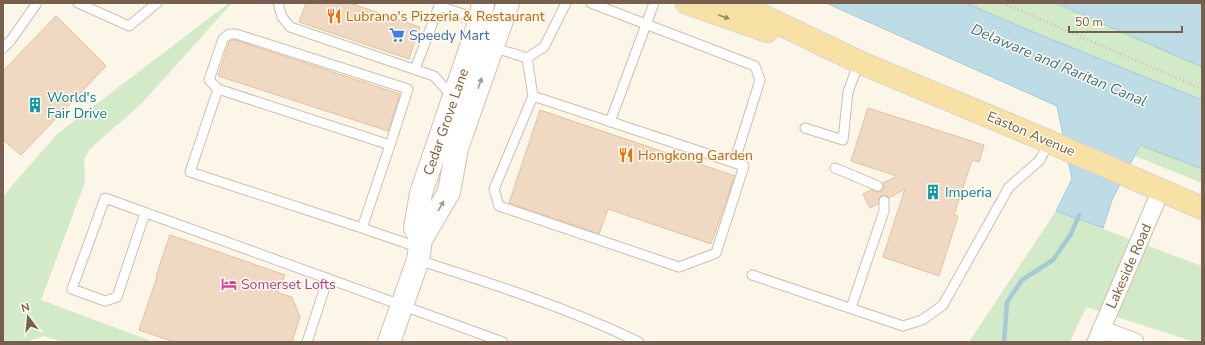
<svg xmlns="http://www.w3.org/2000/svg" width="1205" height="345" font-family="'Nunito Sans',sans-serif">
  <rect width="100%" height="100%" fill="#fcf6e9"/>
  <path fill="#d2eac7" d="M 229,3 L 232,3 L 141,104 L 91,148 L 84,159 L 85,182 L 41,300 L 154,342 L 63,342 L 44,336 L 25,342 L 3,342 L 3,196 L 57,134 Z
    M 966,3 L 1055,3 L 1202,67 L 1202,100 L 1021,27 Z
    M 1140,145 L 1202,169 L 1202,183 L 1135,156 Z
    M 1056,211 L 1202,266 L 1202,342 L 1195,342 L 1086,307 L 1070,342 L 969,342 Z"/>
  <path fill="#bedce5" stroke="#a4cad7" d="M 826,3 L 966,3 L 1021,27 L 1202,100 L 1202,169 L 1140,145 L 1112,200 L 1103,228 L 1056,211 L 1072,179 L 1057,106 Z
    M 1055,3 L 1202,3 L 1202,67 Z"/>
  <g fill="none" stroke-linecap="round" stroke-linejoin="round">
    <path stroke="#a4cad7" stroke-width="4.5" d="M 1004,342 L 1007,302 L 1022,280 L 1053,260 L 1071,234 L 1079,215"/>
  </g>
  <path fill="#f0d9c2" stroke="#e2c1a3" d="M 306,3 L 350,3 L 420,27 L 409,59 L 299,22 Z
    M 56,16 L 106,66 L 21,155 L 3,140 L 3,71 Z
    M 231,40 L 235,40 L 400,94 L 388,131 L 218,76 L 229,42 Z
    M 868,108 L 984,145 L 979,162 L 972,160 L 954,215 L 958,216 L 939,276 L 883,257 L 905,189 L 889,198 L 887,196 L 881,196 L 879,198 L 878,204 L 870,208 L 863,194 L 871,190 L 878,192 L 881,191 L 884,188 L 883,183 L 897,176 L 851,161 Z
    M 540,110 L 735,176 L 711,244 L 608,209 L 599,234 L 509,203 Z
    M 170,235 L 285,275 L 278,293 L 292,297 L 300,317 L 292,342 L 174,342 L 139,330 L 157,277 L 156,276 Z"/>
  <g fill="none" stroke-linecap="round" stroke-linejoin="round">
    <defs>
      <path id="service" d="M 78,3 L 129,26 L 157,3
        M 278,3 L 282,17 L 290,27 L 434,76 L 452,96
        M 591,3 L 755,66 L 760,80 L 734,163
        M 442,7 L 480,20
        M 492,47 L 527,58 L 533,96 L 744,166 L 716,253 L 679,267 L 499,206 L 494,189 L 533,96
        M 3,48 L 11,40 L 37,3
        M 527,58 L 544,47 L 566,3
        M 415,69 L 439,6
        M 218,89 L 209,80 L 223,39 L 229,34 L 236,34 L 408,89 L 390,145
        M 610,122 L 654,3
        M 805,128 L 843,140 L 848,92 L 859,62
        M 835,168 L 878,186
        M 145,213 L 117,297 L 105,301 L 72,289 L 105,198 L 503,342
        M 362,228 L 190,172 L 218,89 L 390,145 L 362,228 L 420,248
        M 418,260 C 493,284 568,308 639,342
        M 752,275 L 903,326 L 922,320 L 943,305 L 1009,187 L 1039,161 L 1050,142
        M 851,308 L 884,211 L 884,201
        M 307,342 L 328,278"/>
      <path id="minor" d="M 1101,329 L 1135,342
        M 1096,342 L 1161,190"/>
      <path id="secondary" d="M 421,240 L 415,228 L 421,193 L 480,20 L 483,3
        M 389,342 L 418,260 L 421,240 L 449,192 L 457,148 L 508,3"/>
      <path id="primary" d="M 687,3 L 767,31
        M 736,3 L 859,62 L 1050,142 L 1202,208"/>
    </defs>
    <use href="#service" stroke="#cebfaf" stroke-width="11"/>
    <use href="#minor" stroke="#cebfaf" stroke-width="19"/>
    <use href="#secondary" stroke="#d0c0ad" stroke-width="24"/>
    <use href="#primary" stroke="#d9d2cd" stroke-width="24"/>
    <path stroke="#d6bca4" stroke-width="2.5" stroke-dasharray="1 3" stroke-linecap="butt" d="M 1003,3 L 1202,89"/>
    <use href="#service" stroke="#fff" stroke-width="9"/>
    <use href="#minor" stroke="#fff" stroke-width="17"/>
    <use href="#secondary" stroke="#fff" stroke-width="22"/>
    <use href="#primary" stroke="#f7e1a5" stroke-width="22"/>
  </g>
  <defs><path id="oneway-solid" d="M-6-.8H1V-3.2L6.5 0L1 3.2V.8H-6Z"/></defs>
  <use fill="#9d8767" href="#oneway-solid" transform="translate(724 17) rotate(19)"/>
  <g fill="#a6988b">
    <use href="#oneway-solid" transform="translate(480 83) rotate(-71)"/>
    <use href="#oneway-solid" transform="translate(441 206) rotate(-60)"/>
  </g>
  <defs>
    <symbol id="restaurant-bare" viewBox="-9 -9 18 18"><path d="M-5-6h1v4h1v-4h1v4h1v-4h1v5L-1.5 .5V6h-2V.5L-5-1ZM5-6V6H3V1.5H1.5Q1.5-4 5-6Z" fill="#e8710a" stroke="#fefaf0" stroke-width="2.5" paint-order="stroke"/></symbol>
    <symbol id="supermarket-bare" viewBox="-9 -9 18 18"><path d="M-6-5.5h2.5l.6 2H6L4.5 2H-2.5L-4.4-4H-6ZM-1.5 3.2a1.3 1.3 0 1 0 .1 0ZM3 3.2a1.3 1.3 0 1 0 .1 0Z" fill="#3f7fe0" stroke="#fefaf0" stroke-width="2.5" paint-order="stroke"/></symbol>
    <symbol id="building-bare" viewBox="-9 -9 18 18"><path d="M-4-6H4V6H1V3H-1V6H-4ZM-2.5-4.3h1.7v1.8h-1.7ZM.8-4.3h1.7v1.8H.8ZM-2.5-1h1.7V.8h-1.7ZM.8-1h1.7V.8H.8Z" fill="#0f9aa8" stroke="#fefaf0" stroke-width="2.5" paint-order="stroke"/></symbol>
    <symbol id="hotel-bare" viewBox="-9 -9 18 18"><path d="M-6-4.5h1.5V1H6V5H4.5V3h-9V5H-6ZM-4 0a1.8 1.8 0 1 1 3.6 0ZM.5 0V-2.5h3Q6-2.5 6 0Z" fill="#d1479c" stroke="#fefaf0" stroke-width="2.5" paint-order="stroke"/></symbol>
  </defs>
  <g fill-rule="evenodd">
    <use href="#restaurant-bare" x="323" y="5" width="22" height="22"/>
    <use href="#supermarket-bare" x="386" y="24" width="22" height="22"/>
    <use href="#building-bare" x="24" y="94" width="22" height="22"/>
    <use href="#restaurant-bare" x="615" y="144" width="22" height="22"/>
    <use href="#building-bare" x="922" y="181" width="22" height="22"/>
    <use href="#hotel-bare" x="218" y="273" width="22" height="22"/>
  </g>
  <g text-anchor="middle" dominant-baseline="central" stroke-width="3" stroke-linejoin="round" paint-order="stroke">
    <g font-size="14" fill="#c56008" stroke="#fefaf0" text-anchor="start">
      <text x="346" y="16">Lubrano's Pizzeria &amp; Restaurant</text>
      <text x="638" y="155">Hongkong Garden</text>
    </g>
    <g font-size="14" fill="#366cbe" stroke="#fefaf0" text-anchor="start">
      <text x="409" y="35">Speedy Mart</text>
    </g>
    <g font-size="14" fill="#0d838f" stroke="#fefaf0" text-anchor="start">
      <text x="47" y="97">World's<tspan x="47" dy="16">Fair Drive</tspan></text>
      <text x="945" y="192">Imperia</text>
    </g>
    <g font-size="14" fill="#76604d" stroke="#fefaf0">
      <text transform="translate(446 122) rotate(-71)">Cedar Grove Lane</text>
      <text transform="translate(1031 134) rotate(23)">Easton Avenue</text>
      <text transform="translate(1129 266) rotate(-66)">Lakeside Road</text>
    </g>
    <g font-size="14" fill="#b23c85" stroke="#fefaf0" text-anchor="start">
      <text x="241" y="284">Somerset Lofts</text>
    </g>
    <g font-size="15" font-style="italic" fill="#477788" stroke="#fefaf0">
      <text transform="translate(1059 65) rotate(23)">Delaware and Raritan Canal</text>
    </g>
  </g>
  <rect width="1205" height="345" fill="none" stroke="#76604d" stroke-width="8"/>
  <g transform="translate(28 317) rotate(344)" stroke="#fefaf0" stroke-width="3" paint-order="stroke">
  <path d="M0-3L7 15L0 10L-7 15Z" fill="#76604d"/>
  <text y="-6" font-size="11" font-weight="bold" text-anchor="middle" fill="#76604d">N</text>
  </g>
  <path d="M1069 26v6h113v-6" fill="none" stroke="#76604d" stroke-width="2"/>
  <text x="1075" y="26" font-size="12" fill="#76604d" stroke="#fefaf0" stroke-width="3" paint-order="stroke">50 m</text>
</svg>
